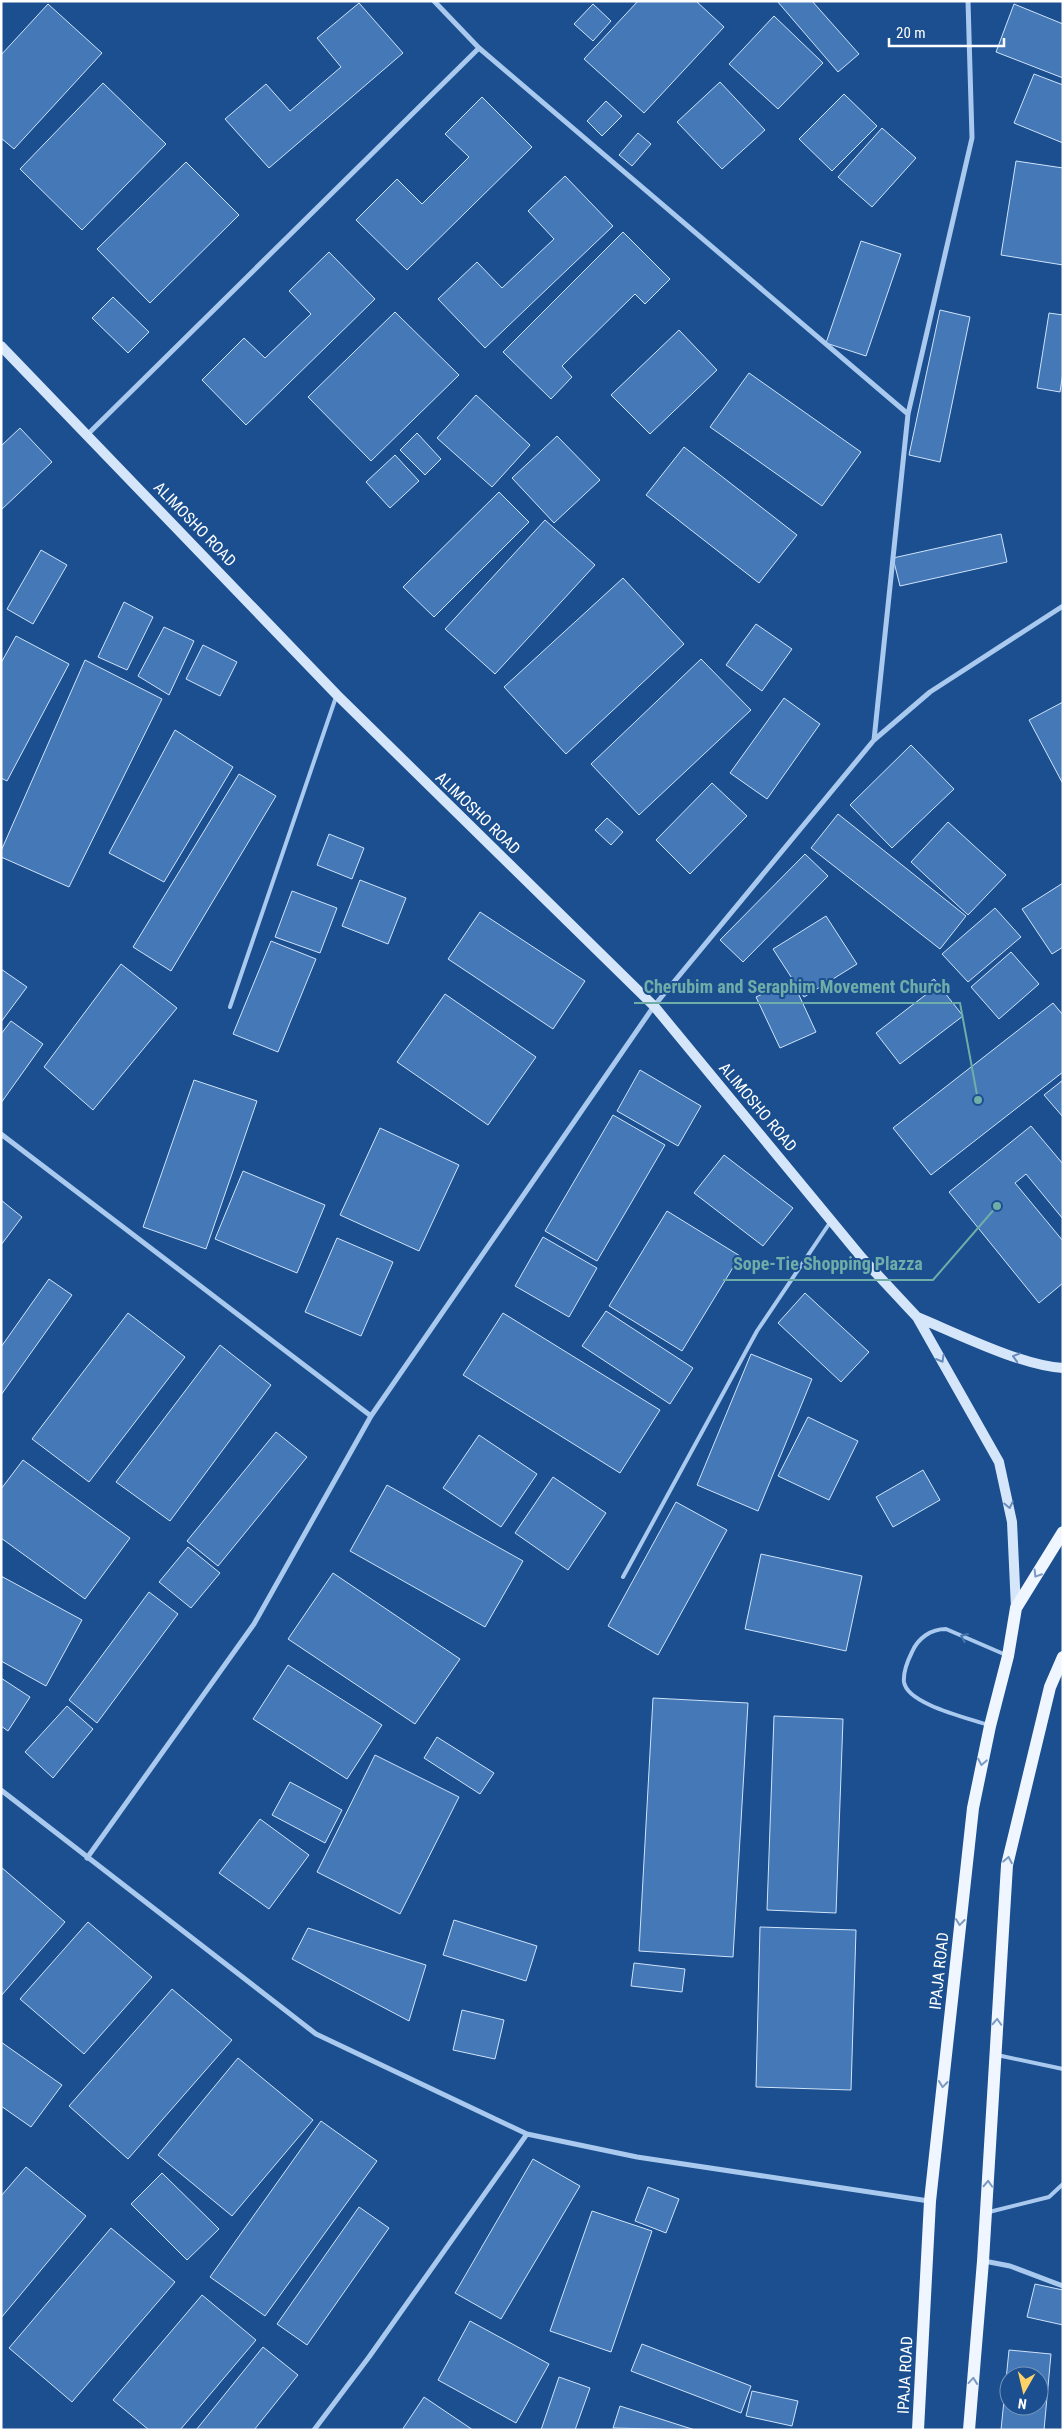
<svg xmlns="http://www.w3.org/2000/svg" width="1064" height="2431" font-family="'Roboto Condensed',sans-serif">
  <rect width="100%" height="100%" fill="#1b4f8f"/>
  <path fill="#4478b7" stroke="#cfe3fa" fill-rule="evenodd" d="M 638,1 L 696,1 L 724,27 L 644,113 L 584,59 Z
    M 777,1 L 812,1 L 859,54 L 838,72 Z
    M 359,3 L 403,53 L 269,168 L 225,119 L 266,84 L 290,111 L 341,67 L 317,38 Z
    M 48,4 L 102,53 L 14,149 L 1,138 L 1,55 Z
    M 593,4 L 611,21 L 593,41 L 574,24 Z
    M 1014,4 L 1063,24 L 1063,78 L 996,52 Z
    M 774,16 L 823,63 L 778,109 L 729,64 Z
    M 1034,74 L 1063,85 L 1063,143 L 1014,123 Z
    M 720,82 L 765,130 L 722,169 L 677,122 Z
    M 103,83 L 166,144 L 82,230 L 20,169 Z
    M 844,94 L 877,126 L 832,171 L 799,139 Z
    M 482,97 L 532,147 L 407,270 L 356,220 L 397,179 L 422,204 L 469,157 L 445,134 Z
    M 606,101 L 622,116 L 602,136 L 587,121 Z
    M 882,128 L 916,158 L 872,207 L 838,177 Z
    M 638,133 L 651,144 L 632,166 L 619,155 Z
    M 1016,161 L 1063,168 L 1063,265 L 1001,255 Z
    M 186,162 L 239,215 L 150,303 L 97,249 Z
    M 565,176 L 613,226 L 485,348 L 438,299 L 477,262 L 502,288 L 554,239 L 528,211 Z
    M 623,232 L 670,279 L 645,304 L 635,294 L 562,366 L 572,377 L 551,399 L 503,352 Z
    M 861,241 L 901,254 L 866,356 L 826,343 Z
    M 329,252 L 375,299 L 246,425 L 202,380 L 244,338 L 265,358 L 311,314 L 289,291 Z
    M 113,297 L 149,332 L 128,353 L 92,318 Z
    M 940,310 L 970,317 L 940,462 L 909,455 Z
    M 395,312 L 459,375 L 371,461 L 308,397 Z
    M 1049,313 L 1063,315 L 1063,372 L 1060,392 L 1037,388 Z
    M 679,330 L 717,370 L 650,434 L 611,395 Z
    M 749,373 L 861,452 L 822,506 L 710,427 Z
    M 476,395 L 530,445 L 492,487 L 437,438 Z
    M 20,428 L 52,462 L 1,510 L 1,446 Z
    M 417,433 L 441,459 L 425,475 L 400,450 Z
    M 557,436 L 600,480 L 554,523 L 512,478 Z
    M 684,447 L 797,535 L 759,583 L 646,495 Z
    M 395,455 L 419,481 L 390,508 L 366,482 Z
    M 499,492 L 529,522 L 434,617 L 403,587 Z
    M 545,520 L 595,565 L 495,674 L 445,629 Z
    M 1001,534 L 1007,562 L 900,586 L 893,558 Z
    M 41,550 L 67,565 L 33,624 L 7,609 Z
    M 623,578 L 684,644 L 566,754 L 504,687 Z
    M 124,602 L 153,617 L 127,670 L 98,657 Z
    M 756,624 L 792,649 L 762,691 L 726,665 Z
    M 164,627 L 194,641 L 169,695 L 138,676 Z
    M 16,636 L 69,664 L 7,781 L 1,778 L 1,663 Z
    M 203,645 L 237,662 L 220,696 L 186,679 Z
    M 701,659 L 751,710 L 639,815 L 591,764 Z
    M 85,660 L 162,699 L 69,887 L 1,857 L 1,851 Z
    M 784,698 L 820,724 L 767,799 L 730,773 Z
    M 1063,702 L 1063,784 L 1029,720 Z
    M 175,730 L 233,767 L 164,882 L 109,853 Z
    M 911,745 L 954,789 L 892,848 L 850,805 Z
    M 239,774 L 276,796 L 171,971 L 133,947 Z
    M 712,783 L 747,816 L 690,874 L 656,840 Z
    M 838,814 L 966,916 L 940,949 L 811,848 Z
    M 607,818 L 623,832 L 611,845 L 595,830 Z
    M 948,822 L 1006,875 L 968,915 L 911,862 Z
    M 329,834 L 364,848 L 352,879 L 317,865 Z
    M 805,854 L 828,876 L 743,962 L 720,940 Z
    M 360,880 L 406,898 L 388,944 L 342,926 Z
    M 1063,883 L 1063,947 L 1052,954 L 1022,909 Z
    M 292,891 L 337,908 L 320,953 L 275,937 Z
    M 995,908 L 1021,937 L 968,982 L 942,954 Z
    M 480,912 L 585,981 L 553,1029 L 448,959 Z
    M 826,916 L 857,964 L 804,997 L 773,949 Z
    M 271,941 L 316,959 L 278,1052 L 233,1034 Z
    M 1011,952 L 1039,984 L 999,1019 L 971,987 Z
    M 121,964 L 177,1008 L 93,1110 L 44,1067 Z
    M 1,969 L 27,987 L 1,1022 Z
    M 934,979 L 963,1016 L 900,1064 L 876,1033 L 928,993 L 923,988 Z
    M 792,980 L 816,1032 L 780,1048 L 756,997 Z
    M 445,994 L 536,1057 L 488,1125 L 397,1062 Z
    M 1053,1003 L 1063,1015 L 1063,1072 L 931,1175 L 893,1128 Z
    M 11,1021 L 43,1044 L 1,1103 L 1,1034 Z
    M 640,1070 L 701,1106 L 678,1146 L 617,1111 Z
    M 194,1080 L 257,1101 L 206,1249 L 143,1227 Z
    M 1063,1080 L 1063,1117 L 1044,1095 Z
    M 613,1115 L 665,1145 L 597,1261 L 545,1231 Z
    M 1031,1126 L 1063,1164 L 1063,1219 L 1026,1174 L 1015,1183 L 1063,1241 L 1063,1283 L 1039,1303 L 949,1192 Z
    M 380,1128 L 459,1165 L 419,1251 L 340,1215 Z
    M 724,1155 L 793,1208 L 763,1246 L 694,1193 Z
    M 243,1171 L 325,1205 L 297,1273 L 215,1239 Z
    M 1,1200 L 22,1217 L 1,1245 Z
    M 667,1211 L 740,1256 L 682,1351 L 609,1306 Z
    M 543,1237 L 597,1268 L 569,1317 L 515,1286 Z
    M 337,1238 L 393,1262 L 361,1336 L 305,1312 Z
    M 49,1279 L 72,1295 L 1,1395 L 1,1347 Z
    M 805,1293 L 869,1352 L 841,1382 L 778,1323 Z
    M 606,1311 L 693,1368 L 670,1404 L 582,1346 Z
    M 128,1313 L 185,1357 L 89,1482 L 32,1439 Z
    M 503,1313 L 660,1410 L 620,1473 L 463,1375 Z
    M 220,1345 L 271,1385 L 170,1521 L 116,1482 Z
    M 751,1354 L 812,1379 L 758,1511 L 697,1485 Z
    M 808,1417 L 858,1441 L 829,1500 L 778,1476 Z
    M 276,1432 L 307,1457 L 218,1566 L 187,1541 Z
    M 479,1435 L 537,1474 L 501,1527 L 443,1488 Z
    M 23,1460 L 130,1538 L 85,1599 L 1,1538 L 1,1489 Z
    M 923,1470 L 940,1500 L 893,1527 L 876,1497 Z
    M 553,1477 L 606,1513 L 568,1570 L 515,1533 Z
    M 387,1485 L 523,1561 L 485,1627 L 350,1551 Z
    M 676,1502 L 727,1530 L 658,1655 L 608,1626 Z
    M 188,1547 L 220,1573 L 191,1608 L 159,1582 Z
    M 761,1554 L 862,1576 L 846,1651 L 745,1629 Z
    M 333,1573 L 460,1659 L 415,1724 L 288,1639 Z
    M 1,1576 L 82,1620 L 46,1686 L 1,1661 Z
    M 149,1592 L 178,1614 L 97,1723 L 69,1700 Z
    M 288,1665 L 382,1725 L 347,1779 L 253,1719 Z
    M 1,1678 L 30,1697 L 8,1731 L 1,1726 Z
    M 653,1698 L 748,1703 L 733,1957 L 639,1951 Z
    M 67,1706 L 93,1729 L 53,1778 L 25,1752 Z
    M 774,1716 L 843,1719 L 836,1913 L 767,1910 Z
    M 437,1737 L 494,1773 L 480,1794 L 424,1758 Z
    M 375,1755 L 459,1797 L 400,1914 L 317,1872 Z
    M 290,1782 L 342,1810 L 325,1843 L 272,1815 Z
    M 260,1819 L 309,1855 L 269,1909 L 219,1873 Z
    M 1,1867 L 65,1922 L 1,1996 Z
    M 454,1920 L 537,1946 L 526,1981 L 443,1955 Z
    M 88,1922 L 152,1977 L 84,2054 L 20,1999 Z
    M 760,1927 L 856,1930 L 851,2090 L 756,2087 Z
    M 308,1928 L 426,1965 L 409,2021 L 292,1959 Z
    M 634,1963 L 685,1969 L 682,1992 L 631,1986 Z
    M 172,1989 L 232,2040 L 128,2159 L 69,2106 Z
    M 462,2010 L 504,2020 L 495,2059 L 453,2050 Z
    M 1,2042 L 62,2085 L 31,2127 L 1,2106 Z
    M 238,2058 L 313,2120 L 232,2216 L 158,2155 Z
    M 321,2121 L 377,2161 L 265,2316 L 210,2277 Z
    M 533,2159 L 580,2186 L 501,2319 L 455,2293 Z
    M 26,2167 L 86,2216 L 1,2318 L 1,2196 Z
    M 162,2173 L 219,2229 L 187,2260 L 131,2204 Z
    M 648,2187 L 679,2199 L 666,2233 L 635,2221 Z
    M 359,2207 L 389,2228 L 307,2345 L 277,2324 Z
    M 592,2211 L 652,2231 L 611,2352 L 550,2331 Z
    M 111,2228 L 175,2282 L 72,2402 L 9,2348 Z
    M 1035,2284 L 1063,2290 L 1063,2325 L 1027,2317 Z
    M 202,2295 L 256,2340 L 180,2430 L 149,2430 L 113,2400 Z
    M 470,2321 L 549,2364 L 516,2423 L 438,2380 Z
    M 642,2344 L 751,2386 L 741,2413 L 631,2371 Z
    M 263,2347 L 298,2375 L 254,2430 L 196,2430 Z
    M 1009,2350 L 1051,2354 L 1044,2430 L 1001,2430 ZM 1009,2376 L 1039,2376 L 1039,2406 L 1009,2406 Z
    M 559,2377 L 590,2388 L 575,2430 L 541,2430 Z
    M 752,2391 L 798,2401 L 792,2426 L 746,2416 Z
    M 424,2397 L 473,2430 L 402,2430 Z
    M 620,2406 L 695,2430 L 613,2428 Z"/>
  <g fill="none" stroke-linecap="round" stroke-linejoin="round">
    <path stroke="#a9c9ee" stroke-width="4" d="M 230,1007 L 336,697
      M 623,1577 L 757,1331 L 831,1221
      M 988,1725 C 968,1718 907,1704 904,1682 C 903,1672 908,1660 912,1652 C 918,1638 931,1629 946,1629 L 1006,1655
      M 997,2055 L 1063,2069
      M 989,2212 L 1049,2197 L 1063,2184"/>
    <path stroke="#a9c9ee" stroke-width="5" d="M 434,1 L 479,48 L 908,414
      M 88,434 L 479,48
      M 874,740 L 908,414 L 972,138 L 968,1
      M 1,1134 L 371,1416
      M 1,1790 L 316,2034 L 527,2134 L 637,2157 L 929,2201
      M 87,1858 L 254,1624 L 371,1416 L 654,1006 L 874,740 L 930,692 L 1063,606
      M 984,2261 L 1010,2266 L 1063,2286
      M 314,2430 L 369,2357 L 527,2134"/>
    <path stroke="#d6e6fa" stroke-width="10" d="M 1,346 L 337,695 L 654,1006 L 862,1258 L 917,1317 L 999,1462 L 1012,1522 L 1016,1608
      M 917,1317 C 956,1333 1022,1366 1063,1368"/>
    <path stroke="#f0f6ff" stroke-width="12" d="M 918,2430 L 930,2201 L 973,1808 L 990,1726 L 1008,1656 L 1016,1608 L 1063,1532
      M 969,2430 L 983,2261 L 1007,1865 L 1050,1687 L 1063,1657"/>
  </g>
  <defs><path id="oneway-chevron" d="M-2-3.5L2.5 0L-2 3.5" fill="none" stroke-width="1.6" stroke-linecap="round" stroke-linejoin="round" transform="scale(1.25)"/></defs>
  <g stroke="#668bba">
    <use href="#oneway-chevron" transform="translate(1016 1357) rotate(-163)"/>
    <use href="#oneway-chevron" transform="translate(941 1359) rotate(60)"/>
    <use href="#oneway-chevron" transform="translate(1009 1505) rotate(78)"/>
  </g>
  <g stroke="#7b9ac1">
    <use href="#oneway-chevron" transform="translate(1037 1574) rotate(122)"/>
    <use href="#oneway-chevron" transform="translate(982 1762) rotate(101)"/>
    <use href="#oneway-chevron" transform="translate(1008 1860) rotate(-79)"/>
    <use href="#oneway-chevron" transform="translate(960 1922) rotate(96)"/>
    <use href="#oneway-chevron" transform="translate(997 2022) rotate(-87)"/>
    <use href="#oneway-chevron" transform="translate(943 2084) rotate(96)"/>
    <use href="#oneway-chevron" transform="translate(988 2184) rotate(-87)"/>
    <use href="#oneway-chevron" transform="translate(973 2381) rotate(-85)"/>
  </g>
  <use stroke="#4674ac" href="#oneway-chevron" transform="translate(964 1637) rotate(-157)"/>
  <g text-anchor="middle" dominant-baseline="central" stroke-width="4" stroke-linejoin="round" paint-order="stroke">
    <g font-size="16" fill="#fff" stroke="#1b4f8f">
      <text transform="translate(195 524) rotate(46)">ALIMOSHO ROAD</text>
      <text transform="translate(478 813) rotate(44)">ALIMOSHO ROAD</text>
      <text transform="translate(758 1107) rotate(50)">ALIMOSHO ROAD</text>
      <text transform="translate(939 1971) rotate(-84)">IPAJA ROAD</text>
      <text transform="translate(905 2375) rotate(-87)">IPAJA ROAD</text>
    </g>
  </g>
  <path fill="none" stroke="#6fada8" stroke-width="2" d="M978 1100L960 1003H634M997 1206L933 1280H723"/>
  <g fill="#6fada8" stroke="#1b4f8f" stroke-width="2">
    <circle cx="978" cy="1100" r="5"/>
    <circle cx="997" cy="1206" r="5"/>
  </g>
  <g font-size="18" text-anchor="middle" font-weight="bold" fill="#6fada8" stroke="#1b4f8f" stroke-width="4" stroke-linejoin="round" paint-order="stroke">
    <text x="797" y="993">Cherubim and Seraphim Movement Church</text>
    <text x="828" y="1270">Sope-Tie Shopping Plazza</text>
  </g>
  <rect width="1064" height="2431" fill="none" stroke="#ffffff" stroke-width="5"/>
  <g transform="translate(1024 2391) rotate(188)"><circle r="24" fill="#1b4f8f" stroke="#7695bc"/>
  <path d="M0-4L9 19L0 12L-9 19Z" fill="#ffd166"/>
  <text y="-8" font-size="14" font-weight="bold" text-anchor="middle" fill="#ffffff">N</text>
  </g>
  <path d="M889 38v8h115v-8" fill="none" stroke="#ffffff" stroke-width="2.5"/>
  <text x="896" y="38" font-size="15" fill="#ffffff" stroke="#1b4f8f" stroke-width="4" paint-order="stroke">20 m</text>
</svg>
